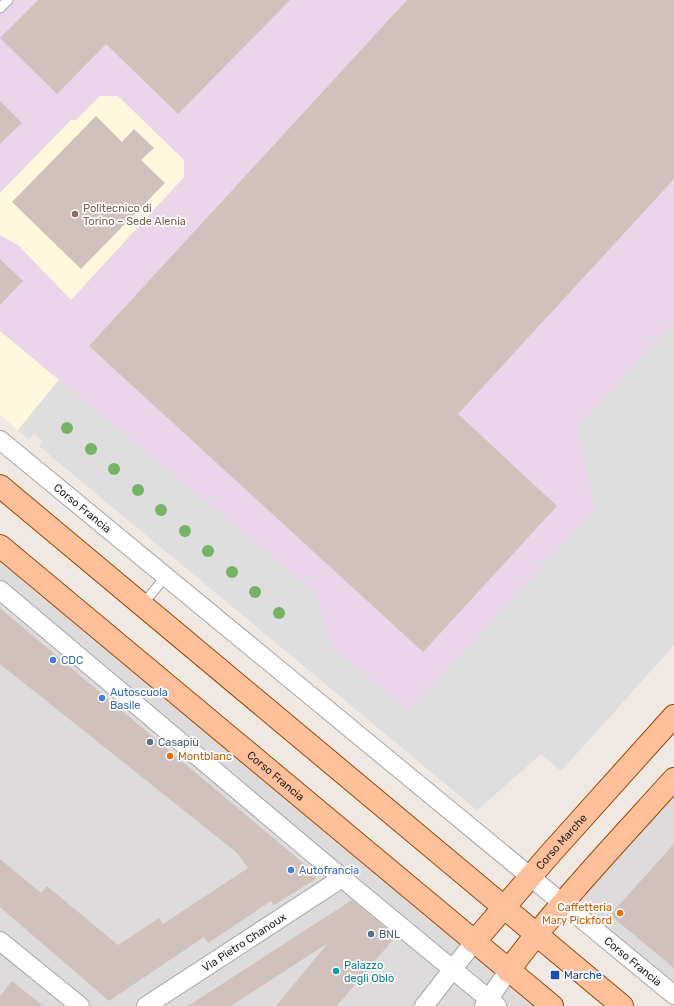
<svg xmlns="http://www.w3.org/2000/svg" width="674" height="1006" font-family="Rubik,sans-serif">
  <rect width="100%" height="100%" fill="#f0e9e3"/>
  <path fill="#dddbdc" d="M 0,549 L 471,942 L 419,1006 L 0,1006 Z
    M 674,780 L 674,996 L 562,903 Z
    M 474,945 L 549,1006 L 427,1006 Z"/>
  <path fill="#ead5ea" d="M 0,0 L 674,0 L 674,645 L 561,771 L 541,754 L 477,810 L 39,446 L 43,441 L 38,437 L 34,433 L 29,439 L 18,430 L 59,380 L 0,331 L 0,235 L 18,245 L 100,96 L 76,120 L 71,120 L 0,193 Z"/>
  <path fill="#fff8de" d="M 100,96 L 118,96 L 184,160 L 184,177 L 71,300 L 18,245 L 0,235 L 0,193 L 71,120 L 76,120 Z
    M 0,331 L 59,380 L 18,430 L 0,415 Z"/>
  <path fill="#dedede" d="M 674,322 L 674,645 L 561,771 L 541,754 L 477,810 L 39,446 L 43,441 L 38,437 L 34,433 L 29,439 L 18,430 L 59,380 L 316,593 L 331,647 L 409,711 L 595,509 L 578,426 Z"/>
  <path fill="#d1c1bc" d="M 38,0 L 290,0 L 178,114 L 106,44 L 57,94 L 0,38 Z
    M 407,0 L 674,0 L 674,179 L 458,414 L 557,506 L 423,652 L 89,346 Z
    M 0,101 L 22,123 L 0,144 Z
    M 96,116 L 122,142 L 134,129 L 154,148 L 141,160 L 165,183 L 81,269 L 12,202 Z
    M 0,259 L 23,281 L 0,305 Z
    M 0,608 L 310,869 L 316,879 L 274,905 L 271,901 L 208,943 L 204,937 L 109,1001 L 0,907 L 0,859 L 41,893 L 47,886 L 118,945 L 159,918 L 163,924 L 248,868 L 236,852 L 0,664 Z
    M 674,844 L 674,968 L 610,915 Z
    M 352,900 L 396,936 L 337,1006 L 276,1006 L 328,943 L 231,1006 L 188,1006 Z
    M 12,981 L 43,1006 L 0,1006 L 0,996 Z"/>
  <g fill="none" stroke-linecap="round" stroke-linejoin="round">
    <defs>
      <path id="lane" d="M 0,8 L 8,0
        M 143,604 L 166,576"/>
      <g id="street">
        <path id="s1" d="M 0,440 L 674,995"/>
        <path d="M 0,590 L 342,878 L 497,1006"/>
        <path d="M 0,941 L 80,1006"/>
        <path id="s2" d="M 146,1006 L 342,878"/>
        <path d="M 424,1006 L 474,942"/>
        <path d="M 484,1006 L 508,971"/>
      </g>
      <g id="primary">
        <path d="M 0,486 L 622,1006"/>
        <path id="s3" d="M 0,546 L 552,1006"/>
        <path id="s4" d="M 474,942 L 550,854 L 674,716"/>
        <path d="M 508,971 C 559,903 617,842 674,779"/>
      </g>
    </defs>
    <use href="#lane" stroke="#a5a5a5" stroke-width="11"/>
    <use href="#street" stroke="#a5a5a5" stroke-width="20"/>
    <use href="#primary" stroke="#994700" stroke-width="24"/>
    <use href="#lane" stroke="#fff" stroke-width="9"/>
    <use href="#street" stroke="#fff" stroke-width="18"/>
    <use href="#primary" stroke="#ffbf9a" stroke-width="22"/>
  </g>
  <g fill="#75b466">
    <circle cx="67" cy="428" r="6"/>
    <circle cx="91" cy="449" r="6"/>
    <circle cx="114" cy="469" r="6"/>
    <circle cx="138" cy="490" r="6"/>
    <circle cx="161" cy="510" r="6"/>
    <circle cx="185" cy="531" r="6"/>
    <circle cx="208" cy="551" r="6"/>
    <circle cx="232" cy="572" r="6"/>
    <circle cx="255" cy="592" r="6"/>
    <circle cx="279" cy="613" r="6"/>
  </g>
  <circle fill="#8d6e63" stroke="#fff" stroke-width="1.5" cx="75" cy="214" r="4"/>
  <g fill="#3f7fe0" stroke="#fff" stroke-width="1.5">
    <circle cx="53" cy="660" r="4"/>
    <circle cx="102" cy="698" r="4"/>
    <circle cx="291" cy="870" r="4"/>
  </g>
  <g fill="#5c6f8a" stroke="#fff" stroke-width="1.5">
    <circle cx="150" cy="742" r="4"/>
    <circle cx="371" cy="934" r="4"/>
  </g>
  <g fill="#e8710a" stroke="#fff" stroke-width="1.5">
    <circle cx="170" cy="756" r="4"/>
    <circle cx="620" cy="913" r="4"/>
  </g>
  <circle fill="#0f9aa8" stroke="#fff" stroke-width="1.5" cx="336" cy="971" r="4"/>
  <rect fill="#1a4fb4" stroke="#fff" stroke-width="1.5" x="550" y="970" width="10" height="10" rx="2"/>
  <g text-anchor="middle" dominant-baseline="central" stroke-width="3.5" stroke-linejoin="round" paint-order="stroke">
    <g font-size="11" fill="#785e54" stroke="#fff" text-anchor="start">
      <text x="83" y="208">Politecnico di<tspan x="83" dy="13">Torino – Sede Alenia</tspan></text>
    </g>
    <g font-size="11" fill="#1e1e1e" stroke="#fff">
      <text stroke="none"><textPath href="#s1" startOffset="107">Corso Francia</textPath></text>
      <text stroke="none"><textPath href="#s3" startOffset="359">Corso Francia</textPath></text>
      <text stroke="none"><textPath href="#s4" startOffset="133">Corso Marche</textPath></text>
      <text stroke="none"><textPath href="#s2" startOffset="117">Via Pietro Chanoux</textPath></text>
      <text stroke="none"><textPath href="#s1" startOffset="820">Corso Francia</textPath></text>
    </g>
    <g font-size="11" fill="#366cbe" stroke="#fff" text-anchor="start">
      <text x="61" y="660">CDC</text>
      <text x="110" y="692">Autoscuola<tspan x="110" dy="13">Basile</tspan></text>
      <text x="299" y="870">Autofrancia</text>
    </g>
    <g font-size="11" fill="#4e5e75" stroke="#fff" text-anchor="start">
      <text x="158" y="742">Casapiù</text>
      <text x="379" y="934">BNL</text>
    </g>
    <g font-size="11" fill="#c56008" stroke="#fff" text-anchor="start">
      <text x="178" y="756">Montblanc</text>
      <text x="612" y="907" text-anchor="end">Caffetteria<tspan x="612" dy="13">Mary Pickford</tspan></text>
    </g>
    <g font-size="11" fill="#0d838f" stroke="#fff" text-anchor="start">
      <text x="344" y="965">Palazzo<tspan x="344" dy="13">degli Oblò</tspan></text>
    </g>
    <g font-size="11" fill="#164399" stroke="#fff" text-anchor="start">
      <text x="564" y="975">Marche</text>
    </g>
  </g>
</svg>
